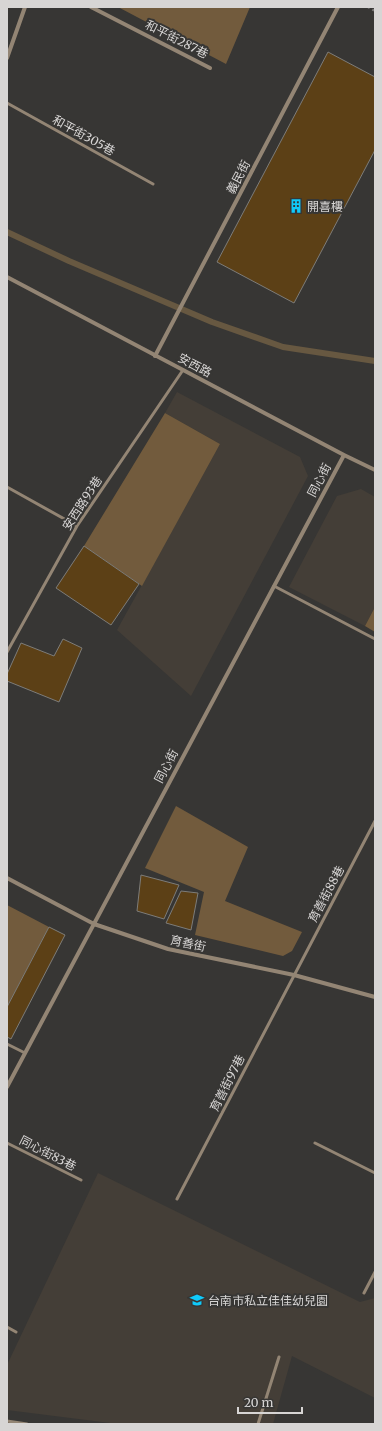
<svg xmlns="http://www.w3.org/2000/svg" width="382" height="1431" font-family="Merriweather,'Noto Sans TC',serif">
  <rect width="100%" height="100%" fill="#373634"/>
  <path fill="#443e37" d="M 177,392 L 300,457 L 308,476 L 191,696 L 117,630 L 220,444 L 165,413 Z
    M 361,489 L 375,497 L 375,607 L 365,626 L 289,587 L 337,496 Z
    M 98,1173 L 360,1302 L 375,1298 L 375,1398 L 292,1356 L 273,1424 L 118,1424 L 7,1410 L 7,1365 Z"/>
  <path fill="#725b3d" d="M 118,7 L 250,7 L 226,64 Z
    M 165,413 L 220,444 L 142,586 L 84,546 Z
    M 375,607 L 375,632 L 365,626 Z
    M 176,806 L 248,847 L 225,901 L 302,932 L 292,951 L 283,956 L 195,935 L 204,892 L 145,868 Z
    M 7,905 L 49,927 L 7,1007 Z"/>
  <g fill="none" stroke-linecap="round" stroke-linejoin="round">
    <path stroke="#675841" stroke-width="6" d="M 7,232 L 69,261 L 212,322 L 283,347 L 375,361"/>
  </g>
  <path fill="#5c4016" stroke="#7d7c79" d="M 328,52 L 375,77 L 375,150 L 294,303 L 217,262 Z
    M 84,546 L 139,584 L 111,625 L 56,588 Z
    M 63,639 L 82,648 L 59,702 L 7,681 L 7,674 L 21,643 L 54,656 Z
    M 141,875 L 179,885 L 164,919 L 137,911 Z
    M 181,891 L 198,893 L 191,930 L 166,923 Z
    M 49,927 L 65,935 L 11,1039 L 7,1037 L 7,1007 Z"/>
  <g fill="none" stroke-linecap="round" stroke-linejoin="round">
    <path stroke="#7a7877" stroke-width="2.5" stroke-dasharray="2 3" stroke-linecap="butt" d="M 368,7 L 375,11"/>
    <path stroke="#938574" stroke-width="3" d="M 7,103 L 153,184
      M 7,487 L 77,526
      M 274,586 L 375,639
      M 7,652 L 77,526 L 183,370
      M 7,1044 L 25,1053
      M 7,1143 L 81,1180
      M 315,1143 L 375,1173
      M 177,1199 L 375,821
      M 364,1293 L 375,1272
      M 7,1327 L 16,1332
      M 7,1421 L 27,1424
      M 258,1424 L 279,1357"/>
    <path stroke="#938574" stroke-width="4" d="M 91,7 L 210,68
      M 7,58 L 25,7
      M 7,277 L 344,455 L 375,470
      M 155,356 L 338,7
      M 7,878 L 94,924 L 168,949 L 294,975 L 375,997
      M 7,1087 L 344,455"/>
  </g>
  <defs>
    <symbol id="building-bare" viewBox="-9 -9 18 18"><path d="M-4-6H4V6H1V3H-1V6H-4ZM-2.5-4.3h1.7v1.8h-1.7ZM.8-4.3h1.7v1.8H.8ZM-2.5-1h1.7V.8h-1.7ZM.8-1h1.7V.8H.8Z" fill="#10cafa" stroke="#373634" stroke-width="2.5" paint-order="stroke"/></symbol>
    <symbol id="school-bare" viewBox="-9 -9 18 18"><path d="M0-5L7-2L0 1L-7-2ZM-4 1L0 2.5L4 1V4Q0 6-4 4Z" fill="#10cafa" stroke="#373634" stroke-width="2.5" paint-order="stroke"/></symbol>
  </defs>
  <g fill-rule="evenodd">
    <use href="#building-bare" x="286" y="196" width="20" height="20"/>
    <use href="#school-bare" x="187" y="1290" width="20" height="20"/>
  </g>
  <g text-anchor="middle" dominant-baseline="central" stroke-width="4" stroke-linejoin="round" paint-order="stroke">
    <g font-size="12" fill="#d7d5d4" stroke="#373634">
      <text transform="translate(177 39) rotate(27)">和平街287巷</text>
      <text transform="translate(84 135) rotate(29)">和平街305巷</text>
      <text transform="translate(238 177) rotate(-62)">義民街</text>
      <text transform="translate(195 365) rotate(28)">安西路</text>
      <text transform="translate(319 480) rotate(-62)">同心街</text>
      <text transform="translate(82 503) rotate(-57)">安西路93巷</text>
      <text transform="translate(166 766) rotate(-62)">同心街</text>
      <text transform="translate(326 894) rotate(-62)">育善街88巷</text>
      <text transform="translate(188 943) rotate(12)">育善街</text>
      <text transform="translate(227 1083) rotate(-63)">育善街97巷</text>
      <text transform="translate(48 1153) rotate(27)">同心街83巷</text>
    </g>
    <g font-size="12" fill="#d7d5d4" stroke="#373634" text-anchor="start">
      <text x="307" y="206">開喜樓</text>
      <text x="208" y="1300">台南市私立佳佳幼兒園</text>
    </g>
  </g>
  <rect width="382" height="1431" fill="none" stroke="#d7d5d4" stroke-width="16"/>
  <path d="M238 1407v6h64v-6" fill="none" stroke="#d7d5d4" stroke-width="2"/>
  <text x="244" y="1407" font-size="12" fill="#d7d5d4" stroke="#373634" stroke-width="3" paint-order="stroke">20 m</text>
</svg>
